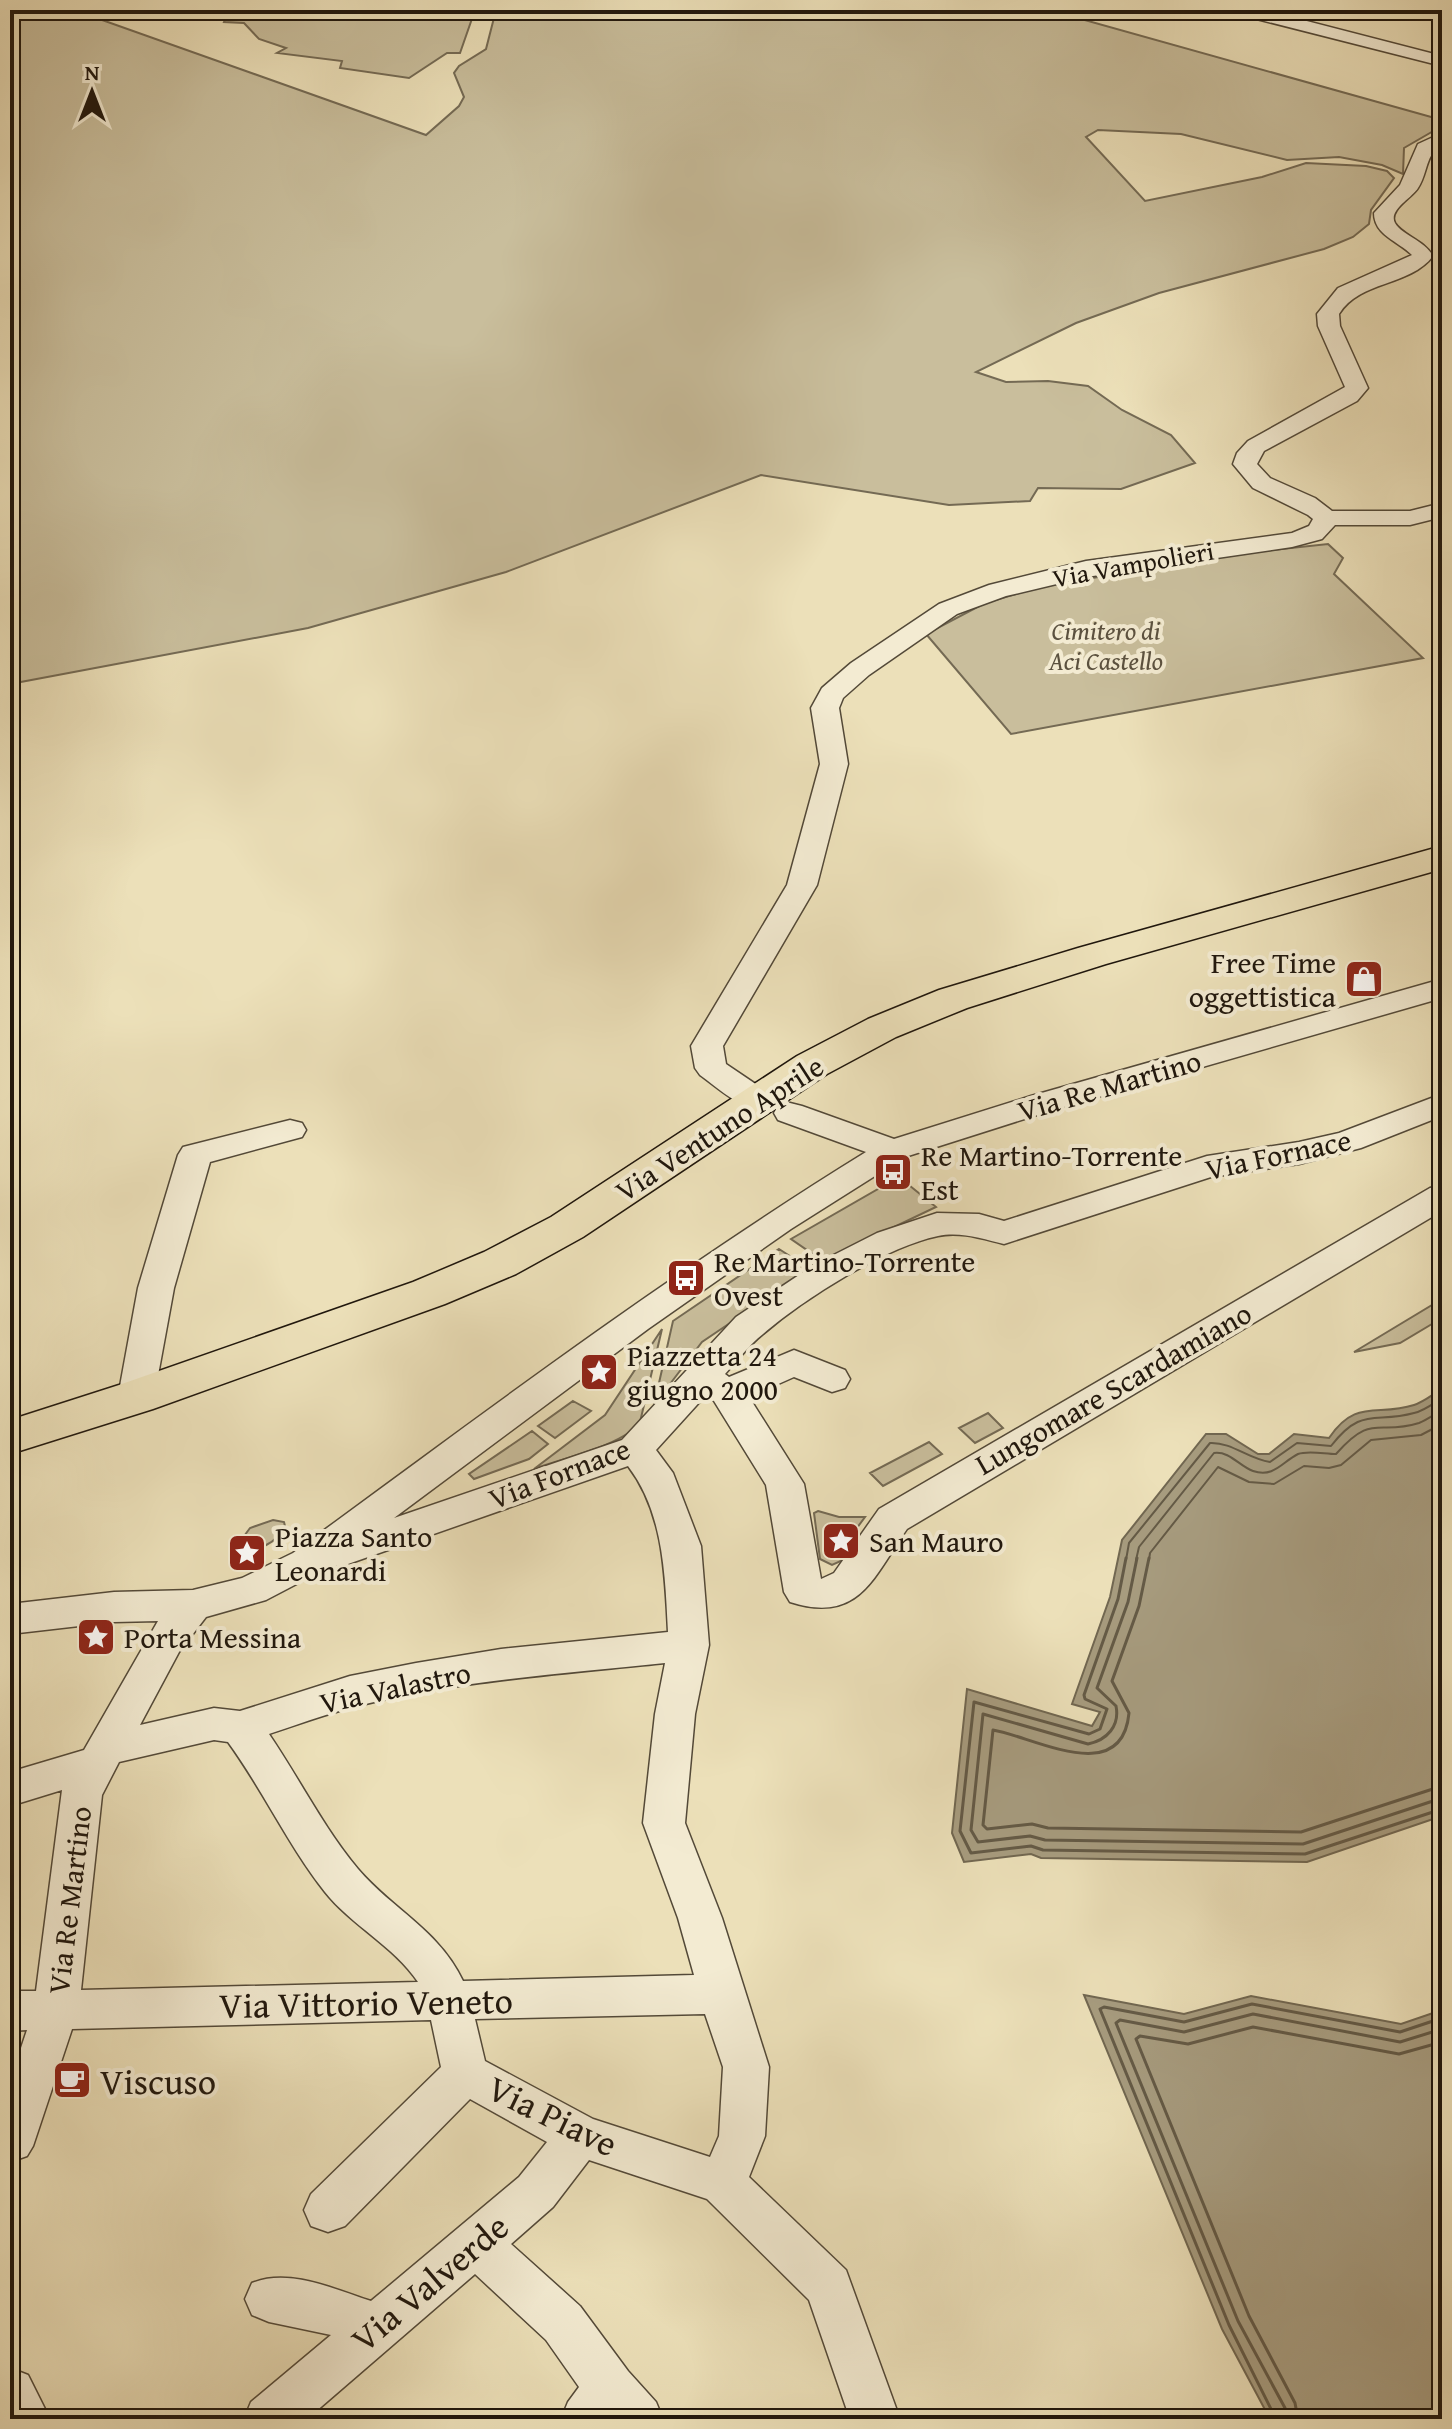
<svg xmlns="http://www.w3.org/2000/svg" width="1452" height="2429" font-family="'Gentium Book Plus',serif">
  <rect width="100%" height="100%" fill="#ece0b9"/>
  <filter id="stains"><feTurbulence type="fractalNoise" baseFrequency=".0025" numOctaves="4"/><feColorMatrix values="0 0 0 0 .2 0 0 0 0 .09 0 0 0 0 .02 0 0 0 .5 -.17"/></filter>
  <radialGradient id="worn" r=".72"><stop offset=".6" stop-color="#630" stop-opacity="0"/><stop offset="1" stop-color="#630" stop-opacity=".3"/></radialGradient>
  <path fill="#c9be9c" stroke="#746a54" stroke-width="2" d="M 10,10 L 74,10 L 426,135 L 459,106 L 464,97 L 454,73 L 459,66 L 486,49 L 496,10 L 1049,10 L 1442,120 L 1442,126 L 1404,148 L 1403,174 L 1382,165 L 1339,157 L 1287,160 L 1181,134 L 1098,130 L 1086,137 L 1145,201 L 1262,177 L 1306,163 L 1366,166 L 1387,171 L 1394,178 L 1371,210 L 1369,224 L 1353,237 L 1324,249 L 1159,293 L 1076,323 L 976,372 L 1006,382 L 1048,381 L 1088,386 L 1122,410 L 1171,435 L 1195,463 L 1121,489 L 1038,488 L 1030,501 L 949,505 L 761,475 L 506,572 L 308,628 L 10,684 Z
    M 229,10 L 475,10 L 460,53 L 447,53 L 409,78 L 340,68 L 342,61 L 277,53 L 286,48 L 259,39 L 244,23 L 224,22 Z
    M 1328,544 L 1343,558 L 1334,574 L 1423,658 L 1011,734 L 926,634 L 985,603 L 1040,587 L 1226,555 Z
    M 899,1177 L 936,1207 L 823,1261 L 791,1239 Z
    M 779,1249 L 810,1269 L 702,1342 L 654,1405 L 673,1321 Z
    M 1442,1299 L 1442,1318 L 1400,1343 L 1354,1352 Z
    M 662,1329 L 640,1422 C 625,1445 560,1459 534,1469 L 605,1415 Z
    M 573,1401 L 591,1411 L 555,1438 L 538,1426 Z
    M 988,1413 L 1003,1428 L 975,1443 L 959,1428 Z
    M 532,1431 L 548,1444 L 529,1459 L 474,1479 L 469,1474 Z
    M 929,1442 L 942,1454 L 883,1486 L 870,1473 Z
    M 818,1511 L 839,1517 L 865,1517 L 851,1536 L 843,1560 L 832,1565 L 820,1559 L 814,1513 Z
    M 273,1520 L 284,1522 L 285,1526 C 277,1543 258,1552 240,1549 L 239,1543 L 250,1528 Z"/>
  <path fill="#a79c7f" stroke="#716751" stroke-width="2" d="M 1442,1389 L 1442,1816 L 1307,1862 L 1041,1858 L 1031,1854 L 964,1862 L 952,1833 L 967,1689 L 1092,1726 L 1100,1712 L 1072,1704 L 1110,1597 L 1122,1540 L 1206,1434 L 1226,1434 L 1258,1454 L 1269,1454 L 1294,1434 L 1329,1438 C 1356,1398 1377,1417 1414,1405 C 1424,1402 1433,1394 1442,1389 Z
    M 1084,1995 L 1184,2014 L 1251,1996 L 1401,2024 L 1442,2010 L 1442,2419 L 1270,2419 L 1222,2329 Z"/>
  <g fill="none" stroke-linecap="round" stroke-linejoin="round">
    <path stroke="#645a46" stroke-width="2" d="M 1126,1560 L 1129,1543 L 1210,1443 C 1232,1442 1248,1459 1270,1462 L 1297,1443 L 1331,1446 C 1362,1406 1374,1424 1414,1413 C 1424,1411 1434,1403 1442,1398
      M 1136,1560 L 1139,1547 L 1214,1453 C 1230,1451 1239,1466 1253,1471 C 1274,1478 1282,1462 1298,1454 C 1308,1450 1325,1454 1336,1454 C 1373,1412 1377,1436 1419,1423 C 1427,1420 1435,1414 1442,1410
      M 1149,1560 L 1150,1553 L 1218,1467 L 1249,1482 L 1274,1484 L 1304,1466 L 1329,1468 L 1341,1465 L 1371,1440 L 1421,1435 L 1442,1424"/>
    <path stroke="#645a46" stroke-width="3" d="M 1126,1558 L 1118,1599 L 1084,1695 L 1085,1699 L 1107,1709 L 1100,1729 L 1089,1734 L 974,1702 L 960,1831 L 971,1853 L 1031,1846 L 1043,1850 L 1305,1854 L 1442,1809
      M 1137,1558 L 1128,1602 L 1097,1688 L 1116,1706 C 1120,1726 1107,1740 1088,1744 L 983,1714 L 971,1830 L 978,1842 L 1030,1836 L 1045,1840 L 1303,1844 L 1442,1798
      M 1149,1558 L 1139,1606 L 1112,1681 L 1129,1713 C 1122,1788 1034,1737 993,1730 L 983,1825 L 987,1829 L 1032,1824 L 1048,1828 L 1301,1832 L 1442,1786
      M 1276,2419 L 1229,2325 L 1100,2009 L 1104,2007 L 1184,2022 L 1252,2004 L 1400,2032 L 1442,2018
      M 1286,2419 L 1285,2408 L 1238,2321 L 1116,2023 L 1120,2020 L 1184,2032 L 1253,2014 L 1400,2042 L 1442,2029
      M 1298,2419 L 1295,2403 L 1249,2316 L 1136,2039 L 1140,2036 L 1188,2044 L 1253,2027 L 1399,2054 L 1442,2042"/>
    <defs>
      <path id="minor" d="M 1234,10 L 1264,10 L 1442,56 L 1442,66 L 1237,14 Z
        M 1442,133 L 1442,145 C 1425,154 1428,173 1418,188 C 1412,198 1388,210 1395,223 C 1402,235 1424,240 1433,256 C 1409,287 1360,280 1339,314 L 1340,326 L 1368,388 L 1357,401 L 1264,451 L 1257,464 L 1270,478 L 1315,498 L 1332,511 L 1410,511 L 1442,503 L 1442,517 L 1410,525 L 1335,525 L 1322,539 L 1292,547 L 1086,577 L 1006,596 L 957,614 L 869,675 L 843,698 L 839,708 L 848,764 L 817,885 L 723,1046 L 726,1064 L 769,1093 L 774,1100 L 769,1107 C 744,1114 720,1089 700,1075 L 695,1068 L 691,1046 L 787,885 L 820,764 L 811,708 L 822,688 L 851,663 L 939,604 L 989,585 L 1086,561 L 1292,533 L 1309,526 L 1313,519 L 1308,515 L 1253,488 L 1233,464 L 1237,453 L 1248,441 L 1345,387 L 1318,326 L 1317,314 L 1338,288 L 1412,255 C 1398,241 1374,235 1374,213 L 1400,185 L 1418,144 Z
        M 1442,979 L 1442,998 L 1053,1110 L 905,1157 L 791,1229 L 648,1329 L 394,1518 L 622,1440 L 736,1317 L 814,1265 L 877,1233 L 937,1213 L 979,1214 L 1004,1221 L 1207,1156 L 1299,1142 L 1339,1133 L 1442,1094 L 1442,1116 L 1361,1148 L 1299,1164 L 1211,1177 L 1004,1244 C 983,1239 960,1231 938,1236 C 885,1247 804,1299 763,1334 C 749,1345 737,1361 725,1374 L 729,1377 L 794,1350 L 845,1370 L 850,1379 L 845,1388 L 832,1392 L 794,1377 L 749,1397 L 804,1484 L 821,1579 L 834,1573 L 879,1509 L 1430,1188 L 1442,1185 L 1442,1211 L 907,1529 C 873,1578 859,1624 790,1602 L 784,1592 L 766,1485 L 714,1401 L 705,1396 L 656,1450 L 673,1473 L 701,1546 L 709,1645 L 695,1714 L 685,1823 L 722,1918 L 769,2067 L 765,2136 L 749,2177 L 846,2270 L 900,2419 L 850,2419 L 809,2300 L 707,2199 L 589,2160 L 553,2207 L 511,2244 L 580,2306 L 628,2371 L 656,2402 L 663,2419 L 561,2419 L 568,2402 L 579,2387 L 546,2340 L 475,2274 L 307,2419 L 244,2419 L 251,2402 L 331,2335 L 269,2322 L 252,2315 L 245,2299 L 252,2283 C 289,2268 334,2289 371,2301 L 519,2177 L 547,2142 L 470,2099 L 345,2226 L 328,2232 L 311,2226 L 304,2210 L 311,2194 L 441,2067 L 431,2020 L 72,2029 L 33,2146 L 27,2156 L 10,2162 L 10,2081 L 27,2030 L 10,2031 L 10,1991 L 36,1991 L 62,1790 L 10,1806 L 10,1772 L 84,1750 L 158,1621 L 114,1622 L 10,1634 L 10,1604 L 114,1592 L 193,1590 L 242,1578 L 293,1553 C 481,1415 667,1275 866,1152 L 778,1120 L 774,1113 L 778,1106 L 790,1103 L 802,1106 L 894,1139 L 1031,1096 ZM 628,1466 C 664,1513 665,1575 668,1632 L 501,1649 L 416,1663 L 350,1676 L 240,1711 L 214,1708 L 140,1725 L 179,1652 L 206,1617 L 266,1600 L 329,1567 L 348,1564 ZM 665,1663 L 655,1714 L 643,1823 L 678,1918 L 694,1975 L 463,1981 C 439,1930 393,1910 358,1869 C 323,1827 299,1778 269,1734 C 296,1725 323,1715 350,1708 C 453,1681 560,1674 665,1663 ZM 214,1740 L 228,1742 C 263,1790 288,1845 325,1892 C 352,1926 394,1946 418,1982 L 81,1990 L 102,1795 L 119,1762 ZM 705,2014 L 723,2067 L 719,2136 L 710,2157 L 593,2119 L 485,2061 L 475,2019 Z
        M 290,1120 L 302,1123 L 306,1130 L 302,1137 L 210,1162 L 174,1288 L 154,1397 L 149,1406 L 136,1410 L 123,1406 L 118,1397 L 138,1288 L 178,1155 L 183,1147 Z
        M 10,2368 L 28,2375 L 50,2419 L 10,2419 Z"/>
      <path id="major" d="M 1442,846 L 1442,869 L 1106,964 L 967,1008 L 896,1037 L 827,1074 L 583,1237 L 516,1274 L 445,1304 L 153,1409 L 10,1454 L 10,1420 L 119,1385 L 413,1282 L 484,1252 L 551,1217 L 797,1056 L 868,1019 L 939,990 L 1078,948 Z"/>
    </defs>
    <use href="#minor" stroke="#534938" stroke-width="3"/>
    <use href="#major" stroke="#20170d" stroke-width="3"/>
    <use href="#minor" fill="#f3ebd2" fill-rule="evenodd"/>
    <use href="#major" fill="#ece0b9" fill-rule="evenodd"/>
  </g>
  <defs>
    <symbol id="shop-square" viewBox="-11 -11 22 22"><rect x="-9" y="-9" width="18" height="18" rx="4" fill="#8f2418" stroke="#f3ebd2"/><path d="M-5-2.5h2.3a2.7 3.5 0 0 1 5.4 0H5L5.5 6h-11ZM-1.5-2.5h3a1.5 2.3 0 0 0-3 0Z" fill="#fff"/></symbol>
    <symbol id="bus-square" viewBox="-11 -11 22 22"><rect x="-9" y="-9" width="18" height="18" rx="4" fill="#8f2418" stroke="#f3ebd2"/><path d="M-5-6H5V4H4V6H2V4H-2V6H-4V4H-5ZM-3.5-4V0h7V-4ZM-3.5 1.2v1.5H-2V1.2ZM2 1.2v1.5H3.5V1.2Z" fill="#fff"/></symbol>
    <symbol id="sight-square" viewBox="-11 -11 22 22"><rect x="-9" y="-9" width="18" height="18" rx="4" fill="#8f2418" stroke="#f3ebd2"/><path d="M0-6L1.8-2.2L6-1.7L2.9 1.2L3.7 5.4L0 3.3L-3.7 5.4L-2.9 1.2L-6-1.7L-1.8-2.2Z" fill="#fff"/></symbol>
    <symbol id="cafe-square" viewBox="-11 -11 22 22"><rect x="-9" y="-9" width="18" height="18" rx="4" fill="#8f2418" stroke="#f3ebd2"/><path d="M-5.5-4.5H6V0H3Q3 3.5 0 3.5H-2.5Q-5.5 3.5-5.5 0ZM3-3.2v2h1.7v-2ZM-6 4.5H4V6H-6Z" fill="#fff"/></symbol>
  </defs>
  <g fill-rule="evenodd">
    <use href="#shop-square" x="1342" y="957" width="44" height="44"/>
    <use href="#bus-square" x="871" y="1150" width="44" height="44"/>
    <use href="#bus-square" x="664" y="1256" width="44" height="44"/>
    <use href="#sight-square" x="577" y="1350" width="44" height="44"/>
    <use href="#sight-square" x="819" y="1519" width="44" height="44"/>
    <use href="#sight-square" x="225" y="1531" width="44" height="44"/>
    <use href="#sight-square" x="74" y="1615" width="44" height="44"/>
    <use href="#cafe-square" x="50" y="2058" width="44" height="44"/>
  </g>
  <g text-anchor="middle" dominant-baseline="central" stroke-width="8" stroke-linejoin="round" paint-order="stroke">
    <g font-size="26" fill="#20170d" stroke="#f3ebd2">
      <text transform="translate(1133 564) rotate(-10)">Via Vampolieri</text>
    </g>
    <g font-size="26" font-style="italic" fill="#5b513f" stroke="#f3ebd2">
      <text x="1106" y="630">Cimitero di<tspan x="1106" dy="30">Aci Castello</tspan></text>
    </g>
    <g font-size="30" fill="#20170d" stroke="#f3ebd2" text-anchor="start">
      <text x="1336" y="962" text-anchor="end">Free Time<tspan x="1336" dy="34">oggettistica</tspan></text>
      <text x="921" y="1155">Re Martino-Torrente<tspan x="921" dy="34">Est</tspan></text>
      <text x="714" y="1261">Re Martino-Torrente<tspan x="714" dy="34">Ovest</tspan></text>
      <text x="627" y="1355">Piazzetta 24<tspan x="627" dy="34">giugno 2000</tspan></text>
      <text x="275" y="1536">Piazza Santo<tspan x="275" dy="34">Leonardi</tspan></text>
      <text x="869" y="1541">San Mauro</text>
      <text x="124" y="1637">Porta Messina</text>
    </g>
    <g font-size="30" fill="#20170d" stroke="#f3ebd2">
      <text transform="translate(1109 1085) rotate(-16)">Via Re Martino</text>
      <text transform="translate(719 1128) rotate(-33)">Via Ventuno Aprile</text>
      <text transform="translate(1278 1154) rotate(-12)">Via Fornace</text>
      <text transform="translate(1113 1388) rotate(-30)">Lungomare Scardamiano</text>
      <text transform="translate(559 1473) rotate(-21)">Via Fornace</text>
      <text transform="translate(395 1687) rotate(-12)">Via Valastro</text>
      <text transform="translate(69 1900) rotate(-83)">Via Re Martino</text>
    </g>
    <g font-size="36" fill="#20170d" stroke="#f3ebd2">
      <text transform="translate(366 2002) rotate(-1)">Via Vittorio Veneto</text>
      <text transform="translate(553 2115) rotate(26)">Via Piave</text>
      <text transform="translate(429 2282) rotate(-40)">Via Valverde</text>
    </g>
    <g font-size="36" fill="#20170d" stroke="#f3ebd2" text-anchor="start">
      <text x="100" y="2080">Viscuso</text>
    </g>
  </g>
  <rect width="1452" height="2429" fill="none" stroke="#ece0b9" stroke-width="40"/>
  <rect x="12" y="12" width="1428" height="2405" fill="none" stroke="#20170d" stroke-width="4"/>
  <rect x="20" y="20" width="1412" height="2389" fill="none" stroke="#20170d" stroke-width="2"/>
  <g transform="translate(92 92)" stroke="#f3ebd2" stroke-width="6" paint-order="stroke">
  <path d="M0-6L14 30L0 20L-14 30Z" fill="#20170d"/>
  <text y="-12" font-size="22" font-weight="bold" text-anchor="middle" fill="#20170d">N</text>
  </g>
  <rect width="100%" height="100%" filter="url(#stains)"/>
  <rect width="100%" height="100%" fill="url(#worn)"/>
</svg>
